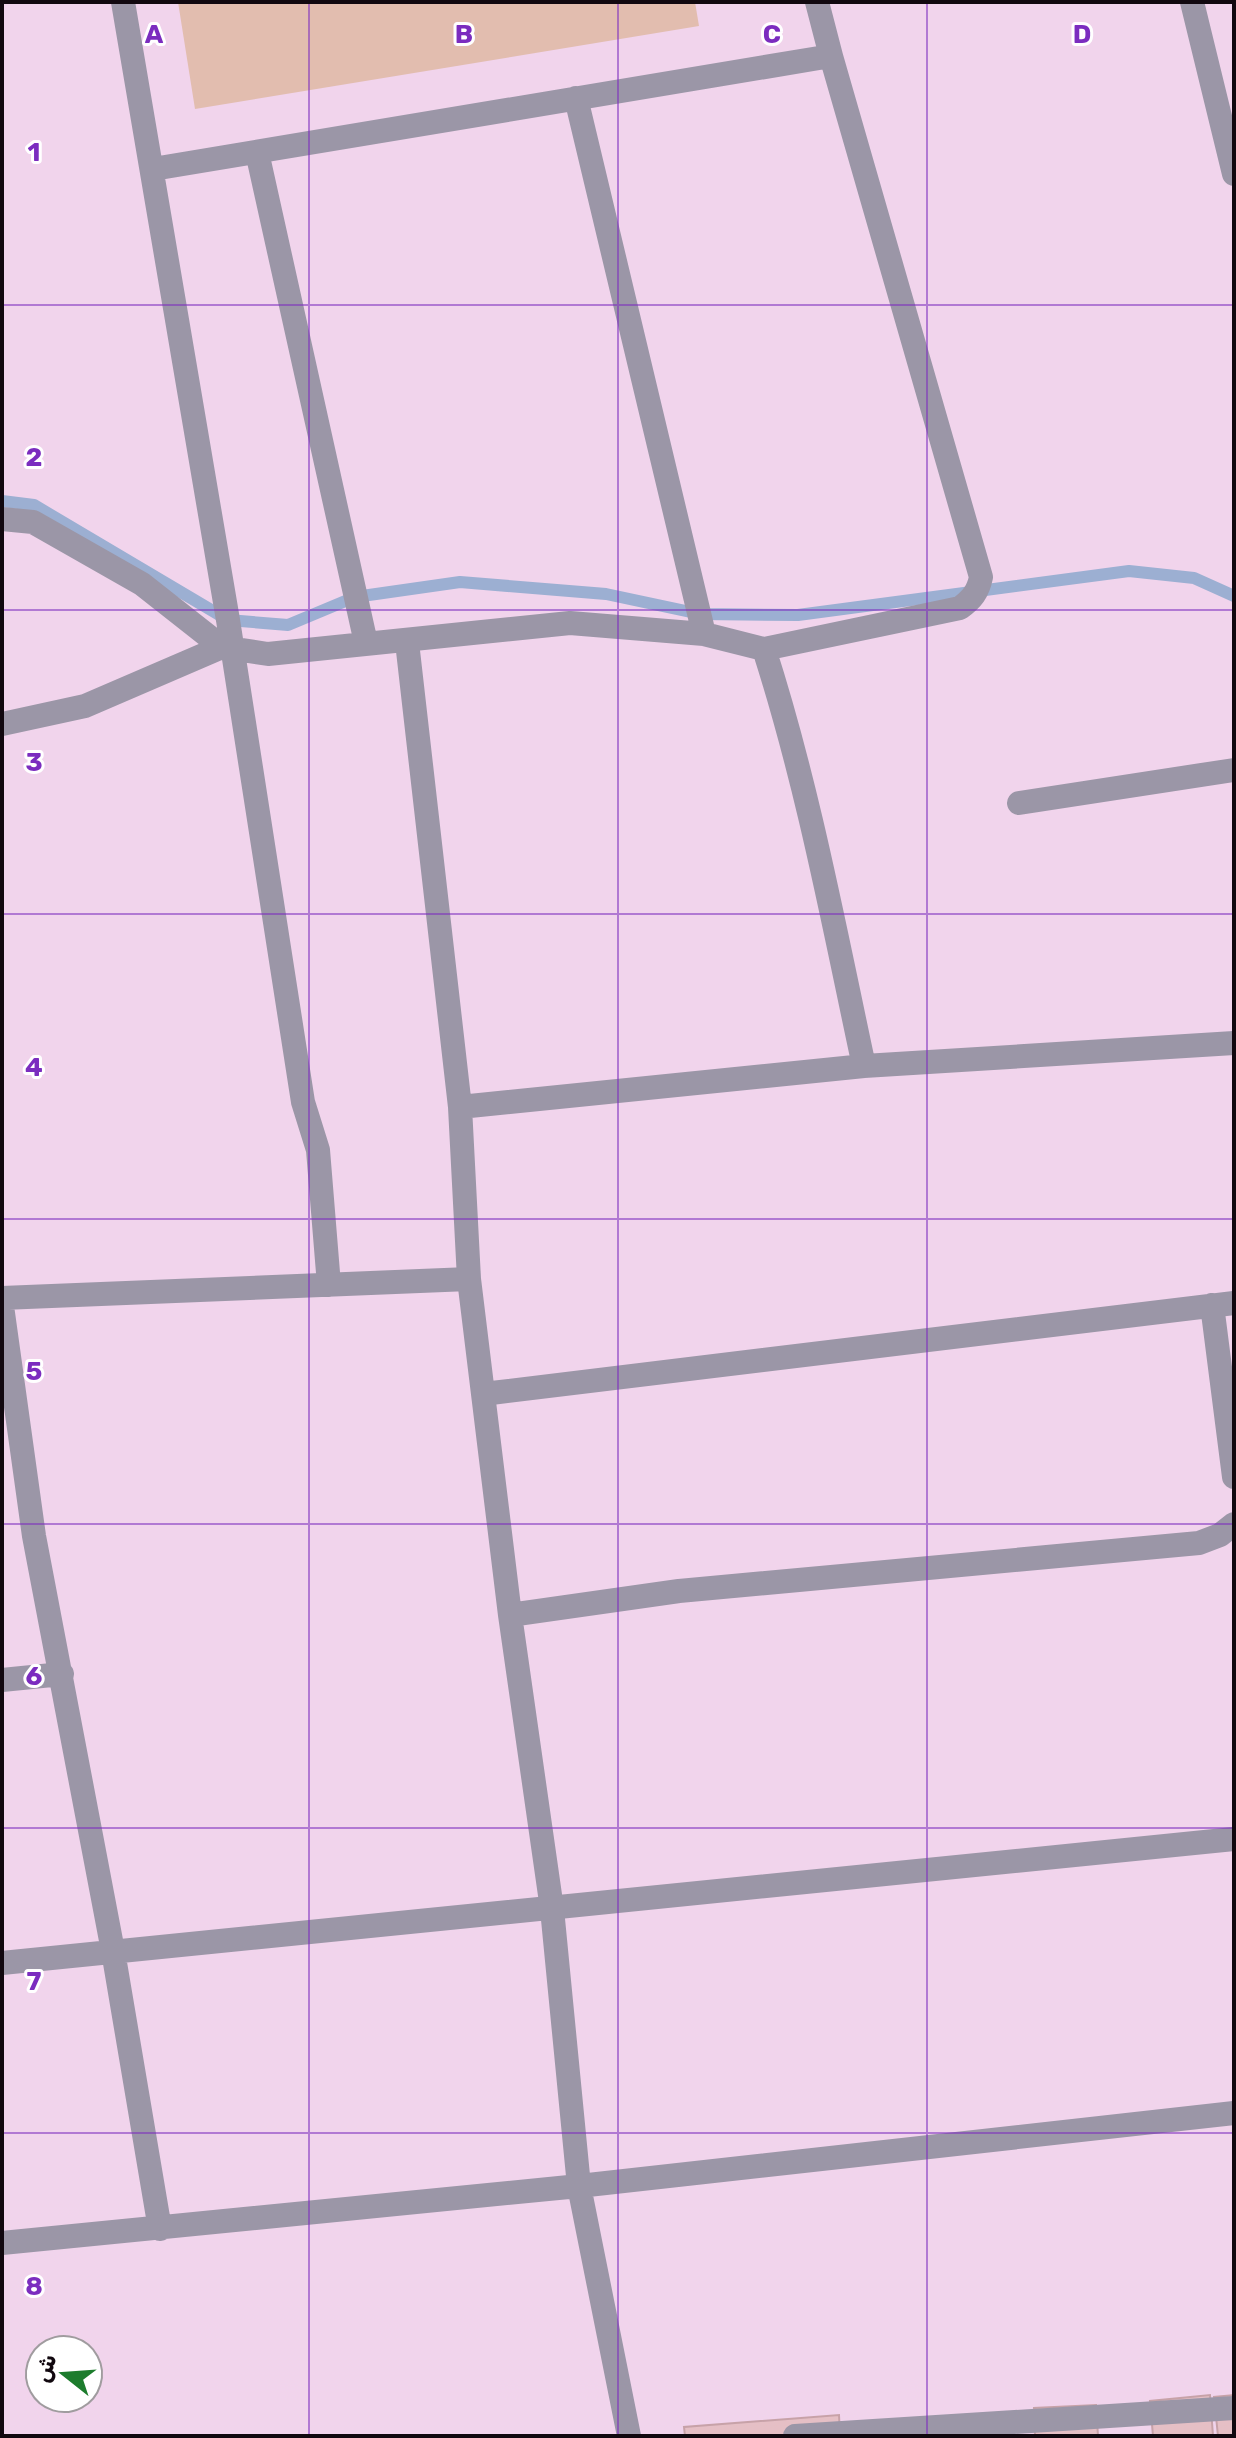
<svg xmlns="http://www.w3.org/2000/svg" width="1236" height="2438" font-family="Rubik,'Noto Sans Arabic',sans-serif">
  <rect width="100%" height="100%" fill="#f1d4ec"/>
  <path fill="#e2bdaf" d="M 178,2 L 695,2 L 699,26 L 195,109 Z"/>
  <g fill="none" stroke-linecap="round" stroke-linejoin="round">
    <path stroke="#9cafd2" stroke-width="12" d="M 2,501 L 34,505 L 228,620 L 288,625 L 355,597 L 460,582 L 606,594 L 700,614 L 798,615 L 1129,571 L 1194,578 L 1234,596"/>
  </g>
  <path fill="#e5bfc5" stroke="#c7a2a8" stroke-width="2" d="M 1210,2395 L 1213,2436 L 1153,2436 L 1150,2401 Z
    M 1234,2395 L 1234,2436 L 1218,2436 L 1214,2397 Z
    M 1096,2405 L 1098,2436 L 1035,2436 L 1034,2408 Z
    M 839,2415 L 840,2436 L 685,2436 L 684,2427 Z"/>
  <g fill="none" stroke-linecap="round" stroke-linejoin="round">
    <path stroke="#9b96a7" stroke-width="24" d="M 123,2 L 228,620 L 303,1102 L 318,1150 L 329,1285
      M 1192,2 L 1234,174
      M 576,98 L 704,634
      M 257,152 L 366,643
      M 153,169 L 831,56 L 817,2
      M 2,519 L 33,522 L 142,584 L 222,647 L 268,654 L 570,623 L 704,634 L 764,649 C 808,786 834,926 864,1066
      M 407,642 L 460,1107 L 469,1279 L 510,1615 L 552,1909 L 579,2186 L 629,2436
      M 764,649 L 960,608 C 972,599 978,592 981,577 L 831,56
      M 2,724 L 85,706 L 222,647
      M 1019,803 L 1234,770
      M 460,1107 L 864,1066 L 1234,1043
      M 2,1298 L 469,1279
      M 1212,1305 L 1234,1477
      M 2,1306 L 34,1536 L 113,1951 L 160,2229
      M 483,1394 L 1234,1303
      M 510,1615 L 679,1591 L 1199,1543 L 1220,1535 L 1234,1524
      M 2,1680 L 62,1674
      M 2,1963 L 1234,1839
      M 2,2243 L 579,2186 L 1234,2113
      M 795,2436 L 1234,2408"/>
  </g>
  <path fill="none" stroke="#7b2cbf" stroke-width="2" stroke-opacity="0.55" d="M 309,2 L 309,2436M 618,2 L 618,2436M 927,2 L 927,2436M 2,305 L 1234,305M 2,610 L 1234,610M 2,914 L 1234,914M 2,1219 L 1234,1219M 2,1524 L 1234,1524M 2,1828 L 1234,1828M 2,2133 L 1234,2133"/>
  <g font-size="26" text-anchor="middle" font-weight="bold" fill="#7b2cbf" stroke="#fff" stroke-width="6" stroke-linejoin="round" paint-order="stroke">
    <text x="154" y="43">A</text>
    <text x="464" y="43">B</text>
    <text x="772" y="43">C</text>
    <text x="1082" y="43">D</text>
    <text x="34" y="161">1</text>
    <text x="34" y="466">2</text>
    <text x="34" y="771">3</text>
    <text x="34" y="1076">4</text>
    <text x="34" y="1380">5</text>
    <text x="34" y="1685">6</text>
    <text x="34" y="1990">7</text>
    <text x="34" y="2295">8</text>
  </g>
  <rect width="1236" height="2438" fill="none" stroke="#11080f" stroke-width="8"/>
  <g transform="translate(64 2374) rotate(287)"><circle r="38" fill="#ffffff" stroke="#a09c9f" stroke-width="2"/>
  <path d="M0-6L14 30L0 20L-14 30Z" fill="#1d7c2d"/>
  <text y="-12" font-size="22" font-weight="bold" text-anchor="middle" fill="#11080f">ش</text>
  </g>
</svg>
